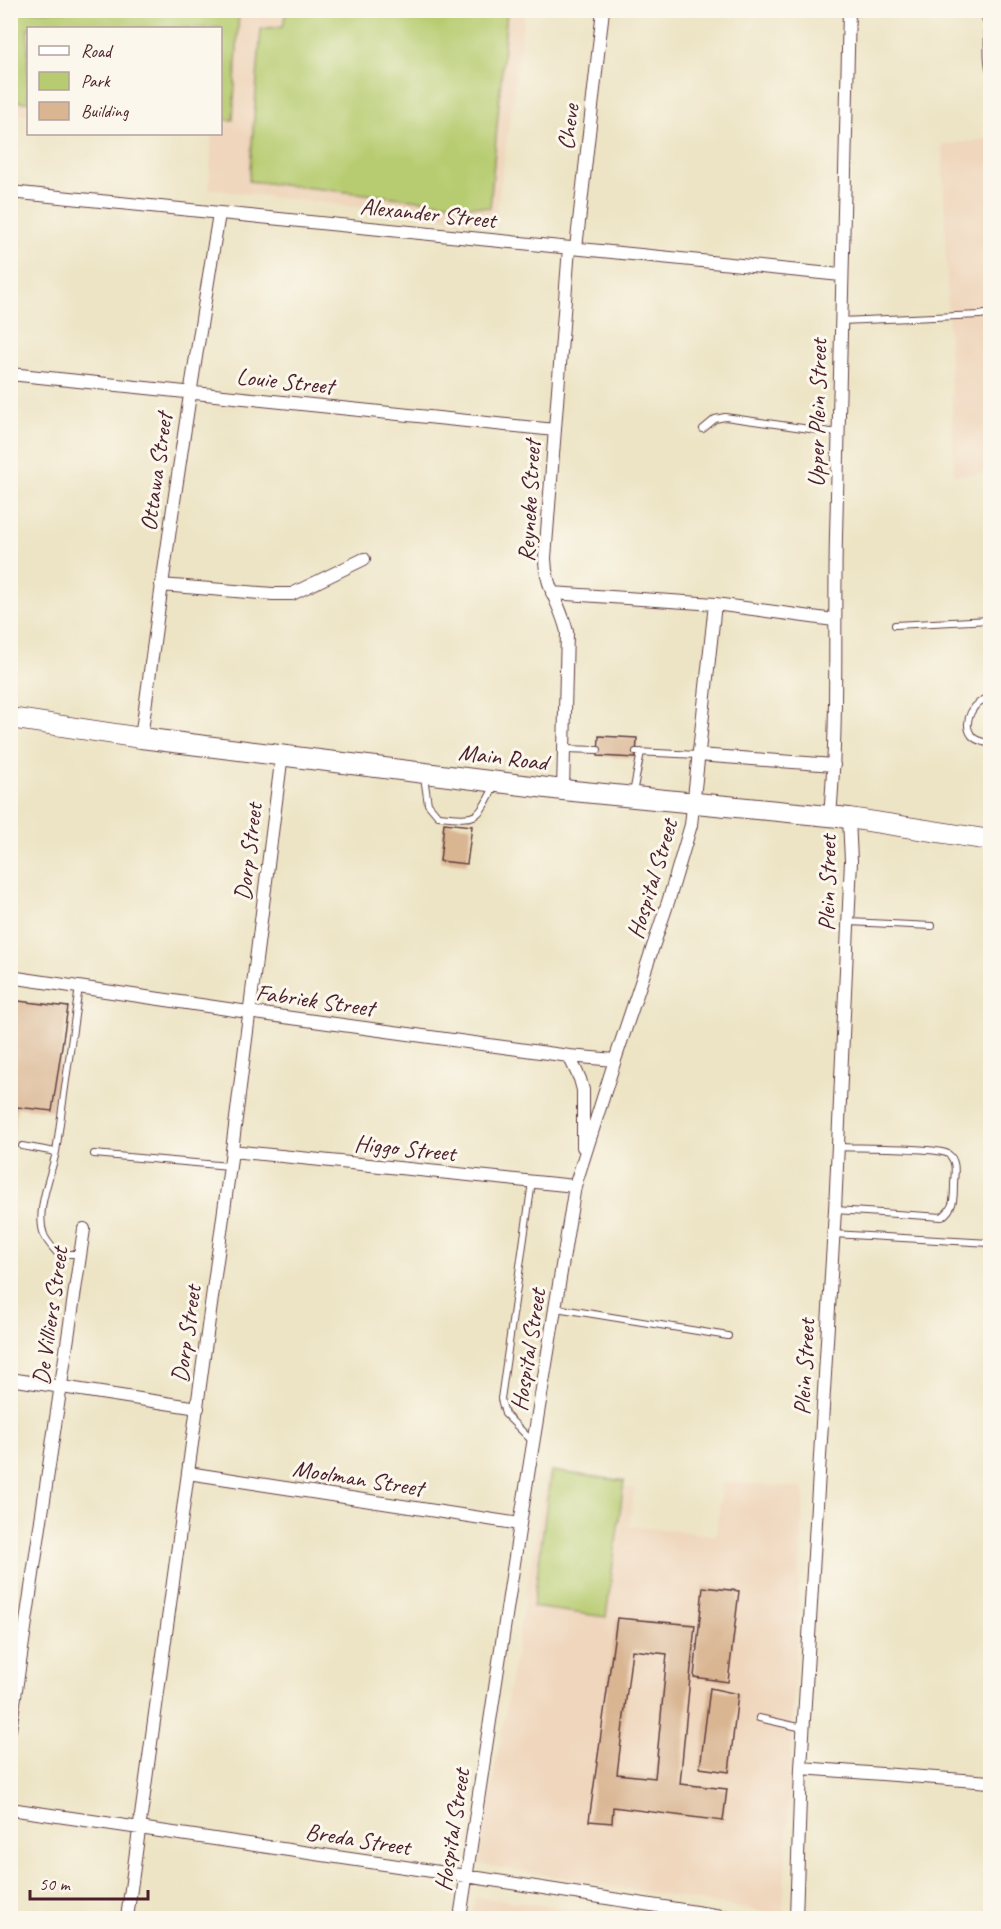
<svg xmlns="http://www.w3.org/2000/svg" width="1001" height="1929" font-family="Caveat,sans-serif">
  <rect width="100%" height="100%" fill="#fbf7ec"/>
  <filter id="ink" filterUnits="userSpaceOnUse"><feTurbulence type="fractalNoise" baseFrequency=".0167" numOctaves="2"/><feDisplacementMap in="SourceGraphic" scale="12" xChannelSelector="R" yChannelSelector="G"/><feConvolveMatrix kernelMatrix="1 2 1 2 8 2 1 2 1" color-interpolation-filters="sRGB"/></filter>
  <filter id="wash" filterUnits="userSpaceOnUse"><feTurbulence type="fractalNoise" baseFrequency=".008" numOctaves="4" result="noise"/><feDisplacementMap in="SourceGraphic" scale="24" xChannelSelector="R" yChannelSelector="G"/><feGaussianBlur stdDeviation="1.35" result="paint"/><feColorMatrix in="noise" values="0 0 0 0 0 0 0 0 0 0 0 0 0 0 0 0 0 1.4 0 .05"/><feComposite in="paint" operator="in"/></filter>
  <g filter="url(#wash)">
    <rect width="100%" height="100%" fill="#ede4c5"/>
    <path fill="#efd6bc" d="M 10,11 L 525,11 L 495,224 L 209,189 L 212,134 L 220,134 L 220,28 L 28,28 L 28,114 L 11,113 Z
      M 990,139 L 990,473 L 954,475 L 942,145 Z
      M 547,1475 L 635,1489 L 629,1526 L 716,1535 L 722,1482 L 804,1488 L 783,1915 L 478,1864 Z
      M 475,1897 L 654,1918 L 472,1918 Z"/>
    <path fill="#b7cc71" stroke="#80764e" stroke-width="1.5" d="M 10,11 L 239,11 L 233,120 L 221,119 L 220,28 L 28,28 L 28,102 L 11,101 Z
      M 286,11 L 507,11 L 490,208 L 249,181 L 261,29 L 283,26 Z
      M 551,1471 L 624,1481 L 606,1617 L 533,1607 Z"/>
    <g id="blocks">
      <path fill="#d9b592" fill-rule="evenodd" d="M 599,736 L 637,738 L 636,758 L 598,756 Z
        M 444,823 L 472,826 L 467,864 L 440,861 Z
        M 10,1000 L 68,1007 L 52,1111 L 17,1107 L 13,1145 L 10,1144 Z
        M 703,1587 L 739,1591 L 728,1682 L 694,1677 Z
        M 617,1618 L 695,1625 L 680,1784 L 727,1789 L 723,1821 L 613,1807 L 612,1823 L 589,1821 ZM 632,1650 L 667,1654 L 655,1778 L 617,1774 Z
        M 710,1688 L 738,1694 L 729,1772 L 700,1768 Z"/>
    </g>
  </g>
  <g filter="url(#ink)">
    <use href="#blocks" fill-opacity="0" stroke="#623d42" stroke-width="1.5"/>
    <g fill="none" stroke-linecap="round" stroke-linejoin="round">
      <defs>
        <path id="service" d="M 981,10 C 994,27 983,52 990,71
          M 849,13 L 884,10
          M 841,321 L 980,315 L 990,313
          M 703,429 L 715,419 L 725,417 L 838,433
          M 895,625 L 990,620
          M 990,698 C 974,700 961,722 972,736 C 976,741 984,742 990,744
          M 564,749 L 598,750
          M 636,752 L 698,755
          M 424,777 L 428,804 L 438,816 C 479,819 476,822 495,785
          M 633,793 L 641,752
          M 849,922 L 932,926
          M 22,1146 L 56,1152 L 79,987
          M 56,1152 C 51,1176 35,1211 44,1235 C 47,1242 53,1248 58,1254 L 81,1254
          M 94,1154 L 229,1166
          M 532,1182 L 501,1399 L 505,1414 L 533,1442
          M 835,1210 L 942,1217 C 954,1208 954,1199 954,1185 C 954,1175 958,1161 948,1154 C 938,1147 856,1148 838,1147
          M 833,1234 L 990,1243
          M 556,1308 L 728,1336
          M 759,1718 L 803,1728"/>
        <path id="minor" d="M 10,192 L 841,275
          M 576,248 L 603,10
          M 10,374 L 555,430
          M 161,585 L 273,594 L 292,594 L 364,559
          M 552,593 L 715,604
          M 141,738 C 164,563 190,388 219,214
          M 698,755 L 834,765
          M 563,790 L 567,632 C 561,605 545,587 545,558 L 569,248
          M 830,816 C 838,723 834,629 836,536 C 839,361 843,186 849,10
          M 10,977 L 248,1012 L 569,1056 L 615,1060
          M 569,1056 L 580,1079 L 583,1090 L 583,1147
          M 232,1151 L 575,1186
          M 10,1379 L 198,1408
          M 188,1473 L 520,1524
          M 10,1730 L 84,1229
          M 801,1768 L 990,1782
          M 10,1809 L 466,1876 L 734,1918
          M 127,1918 L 230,1166 L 282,754
          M 460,1918 L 520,1524 L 575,1186 L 615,1060 L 669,899 L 691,825 L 715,604 L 834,620
          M 796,1918 L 801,1768 L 835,1210 L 851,861 L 849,818"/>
        <path id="primary" d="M 10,718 L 141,738 L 563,790 L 849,818 L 990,840"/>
      </defs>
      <use href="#service" stroke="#623d42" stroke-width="8"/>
      <use href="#minor" stroke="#623d42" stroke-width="14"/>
      <use href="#primary" stroke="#623d42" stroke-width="22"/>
      <use href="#service" stroke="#fff" stroke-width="6"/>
      <use href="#minor" stroke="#fff" stroke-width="12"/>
      <use href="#primary" stroke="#fff" stroke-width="20"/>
    </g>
  </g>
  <g text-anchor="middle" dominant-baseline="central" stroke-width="6" stroke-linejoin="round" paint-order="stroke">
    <g font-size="24" fill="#4a1f2b" stroke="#fbf7ec">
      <text transform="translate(568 127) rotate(-83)">Cheve</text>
      <text transform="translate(428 213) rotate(6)">Alexander Street</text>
      <text transform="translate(285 381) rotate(6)">Louie Street</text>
      <text transform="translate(817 413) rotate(-89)">Upper Plein Street</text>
      <text transform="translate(156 472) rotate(-82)">Ottawa Street</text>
      <text transform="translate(529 501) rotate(-87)">Reyneke Street</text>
      <text transform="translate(503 757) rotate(7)">Main Road</text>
      <text transform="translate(248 852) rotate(-83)">Dorp Street</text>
      <text transform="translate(652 879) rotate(-73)">Hospital Street</text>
      <text transform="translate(827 883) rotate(-89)">Plein Street</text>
      <text transform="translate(315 1000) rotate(8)">Fabriek Street</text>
      <text transform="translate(405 1148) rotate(6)">Higgo Street</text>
      <text transform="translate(50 1316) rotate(-82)">De Villiers Street</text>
      <text transform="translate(186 1334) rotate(-82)">Dorp Street</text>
      <text transform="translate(528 1350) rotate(-81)">Hospital Street</text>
      <text transform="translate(804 1367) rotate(-87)">Plein Street</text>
      <text transform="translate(358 1478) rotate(9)">Moolman Street</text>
      <text transform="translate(452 1830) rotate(-81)">Hospital Street</text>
      <text transform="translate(358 1839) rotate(9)">Breda Street</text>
    </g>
  </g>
  <rect width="1001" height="1929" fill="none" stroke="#fbf7ec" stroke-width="36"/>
  <rect x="27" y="27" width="195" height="108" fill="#fbf7ec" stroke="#b4a19f" stroke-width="1.5"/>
  <rect x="39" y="46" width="30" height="9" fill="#ffffff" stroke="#b4a19f" stroke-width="1.5"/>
  <text x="81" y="57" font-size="18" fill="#4a1f2b">Road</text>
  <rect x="39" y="72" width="30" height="18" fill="#b7cc71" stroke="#b4a19f" stroke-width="1.5"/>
  <text x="81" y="87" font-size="18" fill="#4a1f2b">Park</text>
  <rect x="39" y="102" width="30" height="18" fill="#d9b592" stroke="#b4a19f" stroke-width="1.5"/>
  <text x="81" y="117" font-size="18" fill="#4a1f2b">Building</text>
  <path d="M30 1890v9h118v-9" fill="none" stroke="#4a1f2b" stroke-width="3"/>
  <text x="39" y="1890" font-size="18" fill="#4a1f2b" stroke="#fbf7ec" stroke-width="4.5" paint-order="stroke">50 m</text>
</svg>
